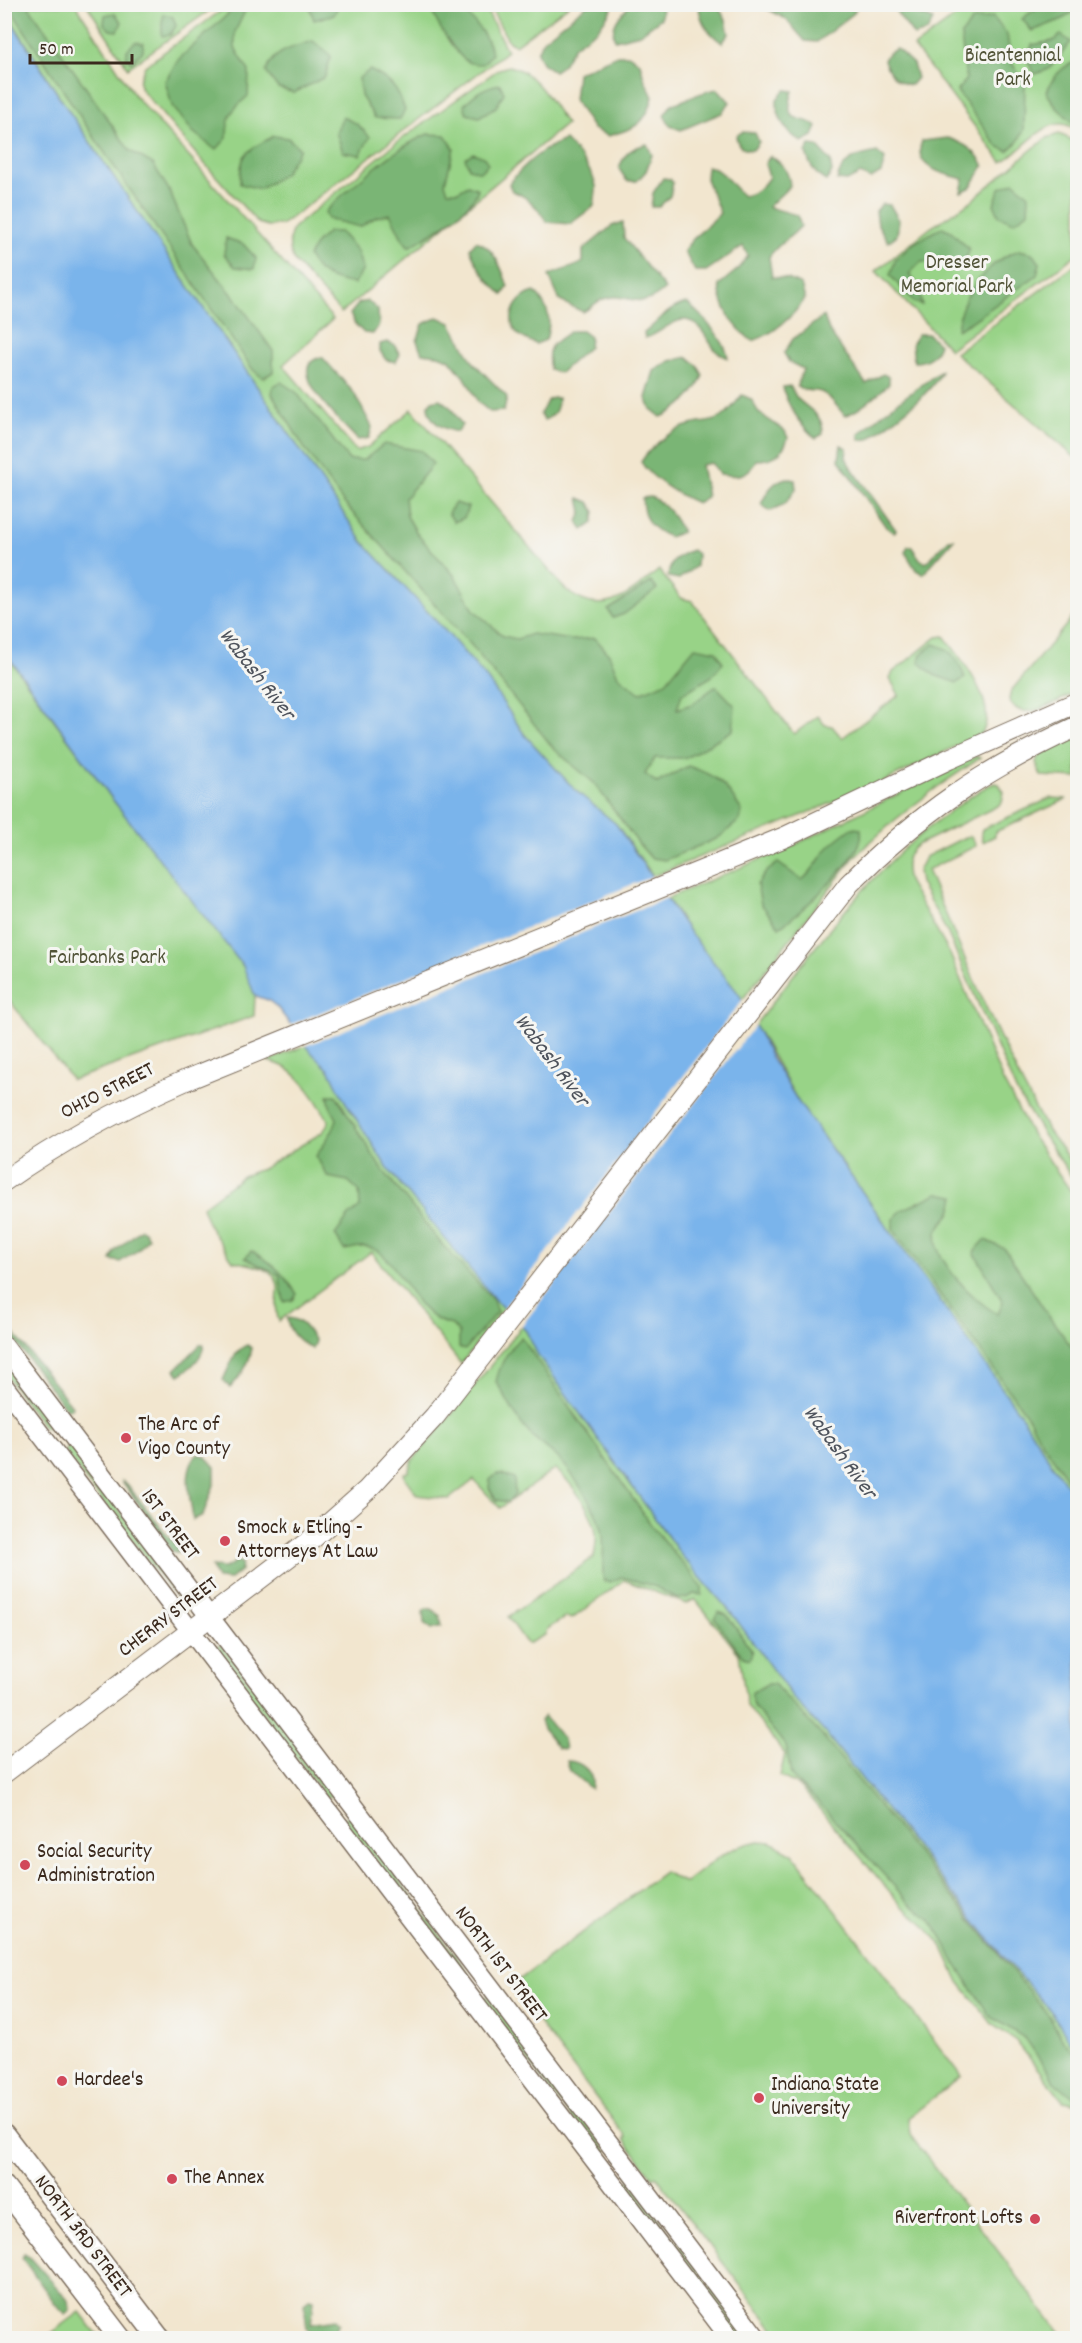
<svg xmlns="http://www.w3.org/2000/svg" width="1082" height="2343" font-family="Dekko,sans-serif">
  <rect width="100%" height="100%" fill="#f6f6f2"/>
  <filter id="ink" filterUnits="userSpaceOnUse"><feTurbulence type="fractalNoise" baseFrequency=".0167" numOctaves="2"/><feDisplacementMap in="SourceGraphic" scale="12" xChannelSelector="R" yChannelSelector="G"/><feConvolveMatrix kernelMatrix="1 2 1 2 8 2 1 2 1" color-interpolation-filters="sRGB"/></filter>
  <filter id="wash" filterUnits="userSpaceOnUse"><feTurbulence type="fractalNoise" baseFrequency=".008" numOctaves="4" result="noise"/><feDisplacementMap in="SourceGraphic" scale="24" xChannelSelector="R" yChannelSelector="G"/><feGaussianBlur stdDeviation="1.35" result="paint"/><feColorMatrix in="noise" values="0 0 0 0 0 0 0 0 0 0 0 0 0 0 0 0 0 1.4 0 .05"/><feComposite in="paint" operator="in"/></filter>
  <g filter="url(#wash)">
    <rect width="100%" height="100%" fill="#f2e6cf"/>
    <path fill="#98d387" stroke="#6a7e52" stroke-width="1.5" d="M 5,5 L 76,5 L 135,96 L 333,319 L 283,365 L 356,451 L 368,447 L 412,409 L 565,589 C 602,621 628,595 659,570 L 681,598 L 692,601 L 794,734 L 818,716 L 825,725 L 832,726 L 842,738 L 899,695 L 890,679 L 893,672 L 937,637 L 944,636 C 961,658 1001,707 981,734 L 881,783 L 653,876 L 616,824 L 576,791 L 524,734 L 488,680 L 449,635 L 363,542 L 64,104 L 5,10 Z
      M 87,5 L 217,5 L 128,68 Z
      M 229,5 L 484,5 L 507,51 L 283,224 L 268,226 L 258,223 L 196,154 L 140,88 L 139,81 L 145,66 Z
      M 489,5 L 569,5 L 515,45 L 509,42 Z
      M 972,5 L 1077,5 L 1077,131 C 1051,107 1024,151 1002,162 L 914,47 Z
      M 509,66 C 536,72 551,103 566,124 L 341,313 L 294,261 C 289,251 288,239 293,228 L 396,143 L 499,69 Z
      M 1059,134 L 1077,142 L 1077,254 L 950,349 L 876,271 L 930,228 L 970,202 L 1036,146 L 1047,138 Z
      M 1077,263 L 1077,459 L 955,353 Z
      M 1077,612 L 1077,692 C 1060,699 1020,727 1009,699 L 1011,691 Z
      M 4,652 L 113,800 L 244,966 L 255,996 L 254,1016 L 72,1080 L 5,995 Z
      M 1077,735 L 1077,778 L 1041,776 L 1036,762 L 1039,755 Z
      M 976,756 L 980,758 L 936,788 L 895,820 L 855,856 L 742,1000 L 690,933 L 667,898 L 790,847 Z
      M 995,783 L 999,784 L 1004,792 L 1002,802 L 998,806 L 917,845 C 905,855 904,866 908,881 L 950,954 L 1003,1081 L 1033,1137 L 1077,1200 L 1077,1499 L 1053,1466 L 1021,1415 L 799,1103 L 755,1025 C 816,947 873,864 956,807 C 968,799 981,787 995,783 Z
      M 1051,798 L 1067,799 L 995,832 L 995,836 L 983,842 L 981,833 L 982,829 Z
      M 971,836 L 976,846 L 927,870 C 964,956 999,1044 1045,1126 C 1056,1145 1078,1162 1077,1185 L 1044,1136 L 1016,1091 L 948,934 L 920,883 L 918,871 L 925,857 L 965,837 Z
      M 306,1045 L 330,1071 L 343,1098 L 388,1169 L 504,1308 L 461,1364 L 371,1252 L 279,1321 C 275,1311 277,1304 278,1293 C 281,1267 251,1265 233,1261 L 210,1228 L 202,1207 L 243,1176 L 262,1169 L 323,1132 L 329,1121 C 318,1103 304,1079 286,1068 C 281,1064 274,1063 268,1061 Z
      M 522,1326 L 526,1331 L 538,1355 L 682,1556 L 733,1615 L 794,1699 L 827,1735 L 1002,1955 L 1050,2010 L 1077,2052 L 1077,2106 L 1075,2103 L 1063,2101 L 1016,2041 L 993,2025 L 959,1982 L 942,1946 L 922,1922 L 902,1906 L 804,1791 L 798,1785 L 780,1776 L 785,1754 L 747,1706 L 739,1654 L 695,1599 L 686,1604 L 624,1580 L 572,1619 L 566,1617 L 547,1629 L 545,1635 L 527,1644 L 508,1617 L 594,1557 C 595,1550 597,1540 596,1533 C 593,1511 571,1482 555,1469 L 500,1508 L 474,1480 L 449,1499 L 417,1495 L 405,1478 L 404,1473 L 408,1472 L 412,1461 L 456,1409 Z
      M 5,1359 L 53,1423 L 51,1428 L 44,1427 L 5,1374 Z
      M 69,1446 L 72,1447 L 181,1593 L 178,1597 L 176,1597 L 64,1452 Z
      M 221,1644 L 333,1794 L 332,1796 L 326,1797 L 214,1649 Z
      M 350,1815 L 470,1975 L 467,1978 L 345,1821 L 345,1817 Z
      M 759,1841 L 771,1842 L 793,1854 L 961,2076 L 908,2118 L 910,2135 L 1064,2338 L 781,2338 L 656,2176 L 653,2178 L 624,2139 L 626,2137 L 511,1986 L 664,1872 L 685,1883 C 711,1863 726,1847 759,1841 Z
      M 487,1996 L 607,2151 L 600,2156 L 482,2000 Z
      M 629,2180 L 750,2338 L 738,2338 L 622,2186 Z
      M 80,2312 L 100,2338 L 45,2338 Z"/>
    <path fill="#7ab574" stroke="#5a7049" stroke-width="1.5" d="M 239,4 L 248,5 L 235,32 L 235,48 L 249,71 L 248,96 C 231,111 227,115 227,138 L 216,150 L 193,132 L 172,106 L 165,81 L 179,59 Z
      M 702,4 L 717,5 L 726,20 L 729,34 L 722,43 C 709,33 700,23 699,6 Z
      M 1042,4 L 1073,5 L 1076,9 L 1063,19 L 1032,31 L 1022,19 Z
      M 8,5 L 28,5 L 130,151 L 153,164 L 169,190 L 192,244 L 239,303 L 273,351 L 273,372 L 263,378 L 253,370 L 85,124 Z
      M 309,5 L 309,4 L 338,5 L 335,14 L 314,20 Z
      M 431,5 L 457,5 C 473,19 487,34 492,54 L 483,64 C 479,64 471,64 468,62 C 457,56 431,17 431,5 Z
      M 587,5 L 611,5 L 612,9 L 598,29 L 574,46 L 563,65 L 554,71 L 542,63 L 537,52 L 543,40 Z
      M 630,5 L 662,5 L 661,18 L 640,34 L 615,40 C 609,25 621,15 630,5 Z
      M 760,5 L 857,5 L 854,13 L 817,42 L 805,41 L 786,19 Z
      M 895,5 L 911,5 L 911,11 C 918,17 925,15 933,20 L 927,32 L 914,36 L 897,13 Z
      M 114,13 L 122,22 L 118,31 L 110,30 L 104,24 L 105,15 Z
      M 164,14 L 173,17 L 176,26 L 170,35 L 162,36 L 162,22 Z
      M 993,17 L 1007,34 L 1011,62 L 1025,83 L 1024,130 L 1017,143 L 1008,151 L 997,146 L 957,91 L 966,79 L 961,35 L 973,20 Z
      M 1061,35 L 1071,42 L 1049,69 L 1035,74 L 1027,60 L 1032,45 L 1053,41 Z
      M 313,41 L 331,56 L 325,77 L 294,93 L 278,88 L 266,72 C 275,49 292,48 313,41 Z
      M 135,42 L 143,43 L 143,51 L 132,62 L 126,59 L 127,50 Z
      M 897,49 L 913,64 L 917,78 L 911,85 C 896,83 889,74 884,60 L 888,53 Z
      M 617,55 L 630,55 L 640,63 L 644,78 L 653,97 C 645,126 635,128 608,136 L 593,129 L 574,100 L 577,73 Z
      M 1077,62 L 1078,62 L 1077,126 L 1056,107 L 1047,93 C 1050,80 1063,64 1077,62 Z
      M 370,70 C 391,81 397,87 405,110 L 400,119 L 375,118 L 361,96 L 359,78 Z
      M 500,84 L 504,93 L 496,107 L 479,117 L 467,114 L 464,105 C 475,93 484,87 500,84 Z
      M 718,89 L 730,102 L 722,113 L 681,130 L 670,126 L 664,115 L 672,104 C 688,100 701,91 718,89 Z
      M 785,90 L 793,91 C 781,128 803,113 817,127 L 813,136 L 802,142 C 786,133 776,117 777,99 Z
      M 343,117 L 357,124 L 370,137 L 360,155 L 343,152 L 336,132 Z
      M 742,132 L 755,133 L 759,142 L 753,150 C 742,150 738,147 736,136 Z
      M 428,134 L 445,135 L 454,148 L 445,183 L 448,191 L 458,191 L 468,185 L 478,189 C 473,210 428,236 409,247 L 402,238 L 390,214 L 376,217 L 360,227 L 328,219 L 325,212 C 348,188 398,146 428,134 Z
      M 274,136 L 288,138 L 300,149 L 284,174 L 260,189 L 240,184 C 240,151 246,152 274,136 Z
      M 948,138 C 965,144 976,150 984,166 L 970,188 L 961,192 L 964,179 C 946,175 911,168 922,141 Z
      M 565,140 C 577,152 592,169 596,186 C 597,192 594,200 594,206 L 570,224 L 547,222 C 537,207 529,197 512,191 L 509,184 C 523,165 543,148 565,140 Z
      M 647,144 L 652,155 L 646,171 L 637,181 L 627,181 L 619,169 C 624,153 631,148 647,144 Z
      M 810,145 L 817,146 L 830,160 L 832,172 L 826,181 C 815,175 809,164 806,152 Z
      M 877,152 L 885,159 L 881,173 L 871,179 L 860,174 L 847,181 L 837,180 C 842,159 857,156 877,152 Z
      M 473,153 L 484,157 L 488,164 L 480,172 L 469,168 L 465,158 Z
      M 770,156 C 783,163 789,172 790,186 L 768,207 L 797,215 L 801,226 C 791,238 777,244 769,257 L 772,277 L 788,279 L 801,285 L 805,299 C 793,316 773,335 752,341 C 733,326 721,309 719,285 L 737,270 L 748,256 L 743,246 L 706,271 L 695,271 L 684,251 C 693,235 708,227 720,213 L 706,179 L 707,166 C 725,171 729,183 743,196 C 755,193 762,188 769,177 L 765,164 Z
      M 663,178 L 670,179 L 673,183 L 670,196 L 659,207 L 651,207 L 653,193 Z
      M 1014,182 L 1029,195 L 1028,212 L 1014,222 L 999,216 L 994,204 L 1000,188 Z
      M 882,204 L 890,205 L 899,220 L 897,235 L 888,242 L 878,225 L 876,211 Z
      M 623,222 L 624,238 L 665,289 C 640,313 630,292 607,298 C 596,300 592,308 583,312 L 560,301 L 549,276 C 560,269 573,269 583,262 L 583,250 L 612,226 Z
      M 942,227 L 951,231 L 970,250 L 961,267 L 943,262 L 921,262 L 909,274 L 918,285 L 922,305 L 914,302 L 890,275 L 896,259 L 914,243 Z
      M 328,232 L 340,232 L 357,251 L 363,270 L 354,284 C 333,280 318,277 308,256 L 317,242 Z
      M 226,238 L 243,244 L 256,258 L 254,269 L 235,267 L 224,254 Z
      M 476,241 C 494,246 503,271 508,287 L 503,295 C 489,283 476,266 470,248 Z
      M 1019,250 L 1032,253 L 1040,263 L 1037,275 L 971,322 L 957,330 C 960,295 987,262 1019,250 Z
      M 535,292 C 549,308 552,319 546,340 L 536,344 C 531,342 524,339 519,335 C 503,320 516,296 535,292 Z
      M 368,301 L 378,310 L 379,325 L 373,334 L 364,333 L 355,324 L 350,314 L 359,303 Z
      M 687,303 C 701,315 726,340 728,358 C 724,356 719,354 716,351 C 706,339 698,315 678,321 C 666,325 658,335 645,338 L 644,333 C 658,322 670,306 687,303 Z
      M 824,316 L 829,331 L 866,384 L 883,374 L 889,377 L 889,384 C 875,396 862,409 845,416 C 838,408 831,396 821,392 C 812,389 808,393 797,387 L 803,369 L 789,362 L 784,353 L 793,339 Z
      M 438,317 L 451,323 L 473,362 L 507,397 L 504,411 L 490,412 L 478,402 L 467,381 L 449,359 L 438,355 L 422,353 L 417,341 L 423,324 Z
      M 571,331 L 582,331 L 590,337 L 589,347 L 560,373 L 550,370 C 545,345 552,344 571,331 Z
      M 918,334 L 928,334 L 939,344 C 935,357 926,362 914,362 L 912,343 Z
      M 387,342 L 394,345 L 400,354 L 396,362 L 386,360 L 380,351 L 380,344 Z
      M 322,357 L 354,393 L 372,427 L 369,438 L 358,440 C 345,426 279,366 322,357 Z
      M 688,357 L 697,365 L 703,375 C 697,393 679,410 661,417 L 651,409 L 646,398 L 654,371 L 670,361 Z
      M 941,371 C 934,393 888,424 869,439 L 860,440 L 859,434 L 887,410 Z
      M 281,382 L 296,392 L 349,460 L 364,460 L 384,444 L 422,451 L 433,464 L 405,498 L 407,516 L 418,535 L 454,575 L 474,610 L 503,636 L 517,639 L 532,634 L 572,640 L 595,638 L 609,654 L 618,676 L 640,693 L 666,682 L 695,647 L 716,651 L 723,663 L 711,677 L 682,694 L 677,709 L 692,704 L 716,686 L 735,706 L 733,730 L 686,758 L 655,758 L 645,774 L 657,783 L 688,766 C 720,777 724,783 742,811 L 740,820 L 718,838 L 665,860 L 651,858 L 638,843 L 594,783 L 554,749 L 472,646 L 343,502 L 303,446 L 272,394 L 273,386 Z
      M 790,386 C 793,390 794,395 798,399 C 810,411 823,414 823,434 L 816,438 C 804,430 784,401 783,387 Z
      M 742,395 L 751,399 L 759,413 L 785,431 L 788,438 C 782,455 773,460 756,460 C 749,477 735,477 720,474 L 711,463 L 701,465 L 707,497 L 697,503 C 680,496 650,478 641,462 C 650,447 672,429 690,425 C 700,422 713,423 722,417 C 730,411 736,402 742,395 Z
      M 553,398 L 558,398 C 558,409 555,416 544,420 L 540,414 L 548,400 Z
      M 440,399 L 451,408 L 462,425 L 457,432 C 443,429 429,422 428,406 L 432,401 Z
      M 841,445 L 847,448 L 846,457 L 849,464 L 896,530 L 894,533 L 886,527 L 839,460 Z
      M 788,478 L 795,480 L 796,489 L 785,504 L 770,511 L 761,504 C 767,492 773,480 788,478 Z
      M 651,497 C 667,504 674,517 682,532 L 669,537 C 650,528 643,520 642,498 Z
      M 579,498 L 589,502 L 595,512 L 593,523 L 583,530 L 578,522 L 582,512 Z
      M 455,503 L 468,507 L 464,518 L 454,522 L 448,513 Z
      M 949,539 L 954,539 L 923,574 L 916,570 L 905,552 L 908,546 L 911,546 L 920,559 L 926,563 Z
      M 692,550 L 697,554 L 696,566 L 679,579 L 668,577 C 670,560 677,556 692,550 Z
      M 651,582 L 657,589 L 624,614 L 613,618 L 608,610 Z
      M 934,644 C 952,649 959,661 965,678 L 957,683 L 934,675 L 919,662 L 921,654 Z
      M 852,828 L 861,829 C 861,832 862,835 861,839 C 856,862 800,914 779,927 L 761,904 L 757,885 L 766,872 L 778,863 L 802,880 C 812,872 816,864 823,854 C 830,843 842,836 852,828 Z
      M 328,1095 L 336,1095 L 379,1165 L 440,1242 L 493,1300 L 497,1312 L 465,1350 L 459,1348 L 459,1333 L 452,1325 C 410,1319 400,1252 367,1247 C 360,1246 351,1249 344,1250 L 335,1235 L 349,1216 L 360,1207 L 359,1191 L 348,1181 L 328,1177 L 316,1156 L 333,1130 L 337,1119 L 330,1106 Z
      M 938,1193 L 955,1196 C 954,1202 953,1209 950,1214 C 946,1220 938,1226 937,1233 C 931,1259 977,1304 998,1314 L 1003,1302 L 974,1252 L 985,1240 L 1005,1249 L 1048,1315 L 1077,1354 L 1077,1493 L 1040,1439 L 1028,1417 L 893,1229 L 893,1219 L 902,1210 Z
      M 141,1229 L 145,1232 L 148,1238 L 138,1250 L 120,1262 L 111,1260 L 115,1251 Z
      M 251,1251 C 272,1261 284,1275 297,1294 L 293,1300 L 284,1302 L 279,1275 L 245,1258 Z
      M 287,1318 C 301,1318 308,1330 315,1341 L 312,1349 C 300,1342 288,1333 287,1318 Z
      M 4,1321 L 72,1406 L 71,1409 L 66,1409 L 5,1328 Z
      M 521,1337 L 654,1529 L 702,1587 L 702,1595 L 694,1594 L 686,1598 L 677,1599 L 656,1587 L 622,1577 L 610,1582 L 604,1581 C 600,1563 607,1544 601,1526 C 593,1505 572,1471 556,1456 C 547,1448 536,1441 528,1432 C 514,1417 507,1398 496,1382 C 500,1364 508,1349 521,1337 Z
      M 200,1345 L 204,1345 C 202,1359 191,1368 179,1375 L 175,1370 Z
      M 247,1345 L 252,1348 C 249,1365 241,1376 230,1388 L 223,1380 C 229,1368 234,1350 247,1345 Z
      M 198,1454 L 205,1456 L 215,1467 L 215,1482 L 203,1515 L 193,1520 C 191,1500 181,1469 198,1454 Z
      M 497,1474 L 502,1474 L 514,1479 L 515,1494 L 508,1502 L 496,1500 L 489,1488 L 490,1480 Z
      M 122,1481 L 125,1482 L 175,1545 L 179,1553 L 172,1551 Z
      M 237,1561 L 242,1563 L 241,1570 L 229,1580 L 217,1579 L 212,1567 L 225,1568 Z
      M 426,1609 L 432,1609 L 440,1616 L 442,1626 L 432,1629 L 424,1623 L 423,1612 Z
      M 718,1612 L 727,1615 L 752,1652 L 750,1659 L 743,1657 L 715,1619 Z
      M 767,1684 L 774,1684 L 826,1740 L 1049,2016 L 1063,2040 L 1077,2056 L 1077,2100 L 1054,2081 L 1026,2039 L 990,2016 L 953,1960 L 941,1935 L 930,1919 L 912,1906 L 819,1803 L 791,1776 L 786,1746 L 754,1707 L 751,1693 Z
      M 544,1716 L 563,1739 L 565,1749 L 558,1748 L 543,1729 L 540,1721 Z
      M 567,1761 C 582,1761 596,1774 591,1789 L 570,1771 Z
      M 24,2254 L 31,2258 L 68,2300 L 70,2310 L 66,2314 L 57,2306 L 22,2258 Z
      M 309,2299 L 314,2300 L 311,2324 L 335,2320 L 339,2324 L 333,2333 L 316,2338 L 307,2329 L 304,2303 Z"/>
    <path fill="#7ab4eb" stroke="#5a6f84" stroke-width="1.5" d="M 4,10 L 64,104 L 363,542 L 449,635 L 488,680 L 524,734 L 576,791 L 616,824 L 690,933 L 739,994 L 773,1061 L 799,1103 L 1021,1415 L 1053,1466 L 1077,1499 L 1077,2052 L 1050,2010 L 1002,1955 L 827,1735 L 794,1699 L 733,1615 L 682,1556 L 538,1355 L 526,1331 L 496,1301 L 388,1169 L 343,1098 L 330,1071 L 312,1053 L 277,1007 L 268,1000 L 255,996 L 243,966 L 113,800 L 5,652 Z"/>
    <path fill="#f2e6cf" d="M 655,875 L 670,897 L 303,1047 L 287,1026 Z
      M 744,998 L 757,1023 L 520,1328 L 502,1310 Z"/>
  </g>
  <g filter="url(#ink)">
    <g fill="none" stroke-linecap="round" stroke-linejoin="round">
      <defs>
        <path id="secondary" d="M 4,1346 L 757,2338
          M 4,1386 L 730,2338"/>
        <path id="primary" d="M 4,1181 C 61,1141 120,1109 184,1081 L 785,837 L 949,759 L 1078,702
          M 4,1773 L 312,1539 L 367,1490 L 435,1416 L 849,884 C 921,812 985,769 1078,726"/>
        <path id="trunk" d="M 4,2135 L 159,2338
          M 4,2187 L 120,2338"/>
      </defs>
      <use href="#secondary" stroke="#7b6c5c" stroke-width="21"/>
      <use href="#primary" stroke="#7b6c5c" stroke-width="22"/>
      <use href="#trunk" stroke="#7b6c5c" stroke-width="24"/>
      <use href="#secondary" stroke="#fff" stroke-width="18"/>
      <use href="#primary" stroke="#fff" stroke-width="20"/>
      <use href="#trunk" stroke="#fff" stroke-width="21"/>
    </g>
  </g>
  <g fill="#d1495b" stroke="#f6f6f2" stroke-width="2">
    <circle cx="126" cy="1438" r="6"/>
    <circle cx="225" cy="1541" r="6"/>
    <circle cx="25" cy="1865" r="6"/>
    <circle cx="62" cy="2081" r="6"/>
    <circle cx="759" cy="2098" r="6"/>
    <circle cx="172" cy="2179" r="6"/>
    <circle cx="1035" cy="2219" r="6"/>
  </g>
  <g text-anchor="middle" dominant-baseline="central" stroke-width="6" stroke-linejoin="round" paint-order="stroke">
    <g font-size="21" fill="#525438" stroke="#f6f6f2">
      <text x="1013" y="57">Bicentennial<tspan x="1013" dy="24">Park</tspan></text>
      <text x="957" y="264">Dresser<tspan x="957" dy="24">Memorial Park</tspan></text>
      <text x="107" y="959">Fairbanks Park</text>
    </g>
    <g font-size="21" fill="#3b2a1e" stroke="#f6f6f2">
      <text transform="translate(108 1092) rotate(-27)">OHIO STREET</text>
      <text transform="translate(169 1525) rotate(53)">1ST STREET</text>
      <text transform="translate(169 1618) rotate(-37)">CHERRY STREET</text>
      <text transform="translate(500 1965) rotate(53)">NORTH 1ST STREET</text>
      <text transform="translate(82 2237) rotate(53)">NORTH 3RD STREET</text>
    </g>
    <g font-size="21" fill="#3b2a1e" stroke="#f6f6f2" text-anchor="start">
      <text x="138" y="1426">The Arc of<tspan x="138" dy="24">Vigo County</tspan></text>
      <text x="237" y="1529">Smock &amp; Etling -<tspan x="237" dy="24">Attorneys At Law</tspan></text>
      <text x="37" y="1853">Social Security<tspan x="37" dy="24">Administration</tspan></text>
      <text x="74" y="2081">Hardee's</text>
      <text x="771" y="2086">Indiana State<tspan x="771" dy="24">University</tspan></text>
      <text x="184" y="2179">The Annex</text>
      <text x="1023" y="2219" text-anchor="end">Riverfront Lofts</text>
    </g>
    <g font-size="22" font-style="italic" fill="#4e535c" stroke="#f6f6f2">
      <text transform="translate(256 675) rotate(52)">Wabash River</text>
      <text transform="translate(551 1061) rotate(53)">Wabash River</text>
      <text transform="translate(839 1453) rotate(54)">Wabash River</text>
    </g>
  </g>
  <rect width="1082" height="2343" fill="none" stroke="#f6f6f2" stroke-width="24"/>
  <path d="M30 54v9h102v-9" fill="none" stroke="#3b2a1e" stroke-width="3"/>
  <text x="39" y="54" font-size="18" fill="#3b2a1e" stroke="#f6f6f2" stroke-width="4.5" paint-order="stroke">50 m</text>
</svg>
